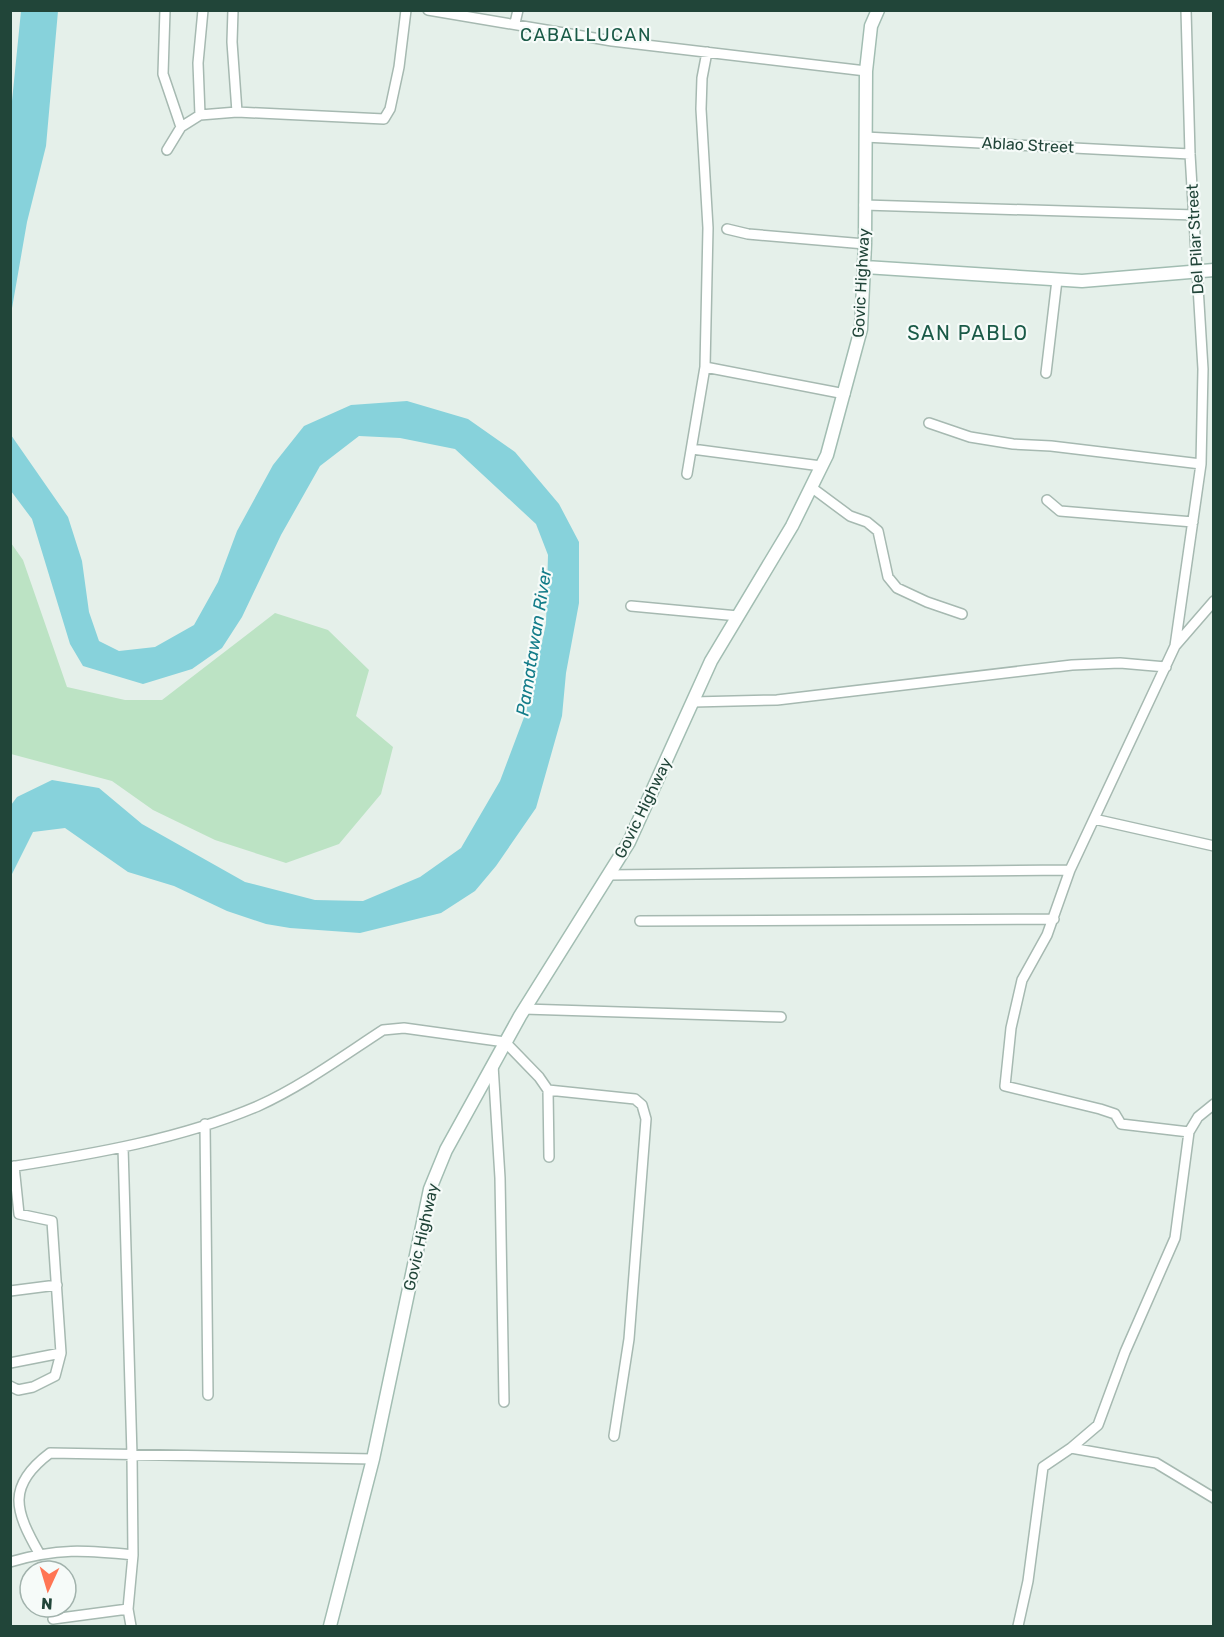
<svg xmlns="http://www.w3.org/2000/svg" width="1224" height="1637" font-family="Rubik,sans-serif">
  <rect width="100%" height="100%" fill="#e5f0ea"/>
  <path fill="#bce3c4" d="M 11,543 L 23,560 L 67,687 L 125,700 L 162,700 L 275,613 L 328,630 L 369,670 L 356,716 L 393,747 L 381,794 L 339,844 L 286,863 L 215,840 L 153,810 L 112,781 L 11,754 Z"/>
  <path fill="#87d2db" d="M 21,11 L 58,11 L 46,146 L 27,222 L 11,314 L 10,121 Z
    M 407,401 L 468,419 L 515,452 L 559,504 L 579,542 L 579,603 L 566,673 L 562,716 L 536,808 L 496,866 L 475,891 L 441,913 L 360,933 L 290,928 L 266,924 L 227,911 L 174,886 L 128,872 L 65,828 L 33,832 L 11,876 L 11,805 L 17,797 L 52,780 L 99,788 L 142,824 L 245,882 L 315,900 L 363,901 L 420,877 L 461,848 L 500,781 L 526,712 L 546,624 L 548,555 L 536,524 L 455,449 L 400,438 L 359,436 L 320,466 L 281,535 L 242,617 L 222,648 L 192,669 L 143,684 L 83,666 L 70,644 L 32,519 L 11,491 L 11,435 L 68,517 L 82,561 L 89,612 L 99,641 L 119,651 L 155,647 L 194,625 L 218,582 L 237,531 L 273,465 L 304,426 L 351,405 Z"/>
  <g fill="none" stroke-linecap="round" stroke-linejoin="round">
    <defs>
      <path id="minor" d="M 165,10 L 163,74 L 181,127
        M 233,10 L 232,42 L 237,112
        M 428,10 L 612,41 L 866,71
        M 515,23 L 518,10
        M 200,115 L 198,63 L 203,10
        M 865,137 L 1190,154
        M 167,150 L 181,127 L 200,115 L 237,112 L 384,119 L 390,109 L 399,67 L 406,10
        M 864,205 L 1195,215
        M 727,229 L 748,234 L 865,244
        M 705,367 L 845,394
        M 1046,373 L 1057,280
        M 929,423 L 970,437 L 1013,444 L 1051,446 L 1201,464
        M 692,449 L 821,466
        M 687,474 L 705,367 L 708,228 L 701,109 L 702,78 L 707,52
        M 811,487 L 850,516 L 867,522 L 878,531 L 888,577 L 897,588 L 927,602 L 962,614
        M 1047,500 L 1060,511 L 1193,522
        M 631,606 L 738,616
        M 1175,646 L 1214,601
        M 693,702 L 777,700 L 1072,665 L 1120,663 L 1166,667
        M 1094,819 L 1214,846
        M 1070,870 L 1047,935 L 1022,980 L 1011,1028 L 1005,1086 L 1100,1109 L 1115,1114 L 1121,1124 L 1189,1132 L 1198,1117 L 1214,1104
        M 608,875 L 1070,870 L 1175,646 L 1201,464 L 1203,369 L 1190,154 L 1186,10
        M 640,921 L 1054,919
        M 524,1009 L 781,1017
        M 493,1065 L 500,1178 L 504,1402
        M 548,1090 L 635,1099 L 642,1105 L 646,1119 L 629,1339 L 614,1436
        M 205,1124 L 208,1395
        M 123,1147 L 132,1455 L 133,1555 L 128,1609 L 131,1626
        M 10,1167 C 93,1154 181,1139 258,1106 C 302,1086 343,1056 383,1030 L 404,1028 L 505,1042 L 539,1077 L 548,1090 L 549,1157
        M 10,1291 L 57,1285
        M 10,1363 L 61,1353
        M 10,1386 L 18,1390 L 33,1387 L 55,1376 L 61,1353 L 52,1221 L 19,1214 L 14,1166
        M 1071,1448 L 1098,1425 L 1125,1352 L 1175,1238 L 1189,1132
        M 39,1553 C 15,1511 6,1486 50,1453 L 373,1459
        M 10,1562 C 57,1548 85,1550 133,1555
        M 53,1619 L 128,1609
        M 1018,1626 L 1028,1581 L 1043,1467 L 1071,1448 L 1156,1463 L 1214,1498"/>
      <path id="secondary" d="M 865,267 L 1082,281 L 1214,270
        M 330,1626 L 373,1459 L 430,1189 L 446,1150 L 520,1016 L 629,842 L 711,661 L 792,526 L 827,455 L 861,329 L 865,244 L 866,71 L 871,26 L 878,10"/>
    </defs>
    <use href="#minor" stroke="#a6b9b1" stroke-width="12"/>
    <use href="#secondary" stroke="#a2bdb2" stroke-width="15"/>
    <use href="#minor" stroke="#fff" stroke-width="9"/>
    <use href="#secondary" stroke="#fff" stroke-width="12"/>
  </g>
  <g text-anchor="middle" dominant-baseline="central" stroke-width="4.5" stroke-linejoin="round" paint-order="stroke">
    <g font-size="16" fill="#214539" stroke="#f6fbf9">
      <text transform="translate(1028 145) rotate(3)">Ablao Street</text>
      <text transform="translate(1195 239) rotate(-93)">Del Pilar Street</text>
      <text transform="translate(861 283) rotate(-87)">Govic Highway</text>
      <text transform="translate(643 808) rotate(-64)">Govic Highway</text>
      <text transform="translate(421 1237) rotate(-77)">Govic Highway</text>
    </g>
    <g font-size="18" letter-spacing="1.5" fill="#1a5a47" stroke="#f6fbf9">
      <text x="586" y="35">CABALLUCAN</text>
    </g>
    <g font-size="18" font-style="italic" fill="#137c89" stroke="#f6fbf9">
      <text transform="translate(534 642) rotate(-81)">Pamatawan River</text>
    </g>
    <g font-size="20" letter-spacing="1.5" fill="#1a5a47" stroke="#f6fbf9">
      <text x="968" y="333">SAN PABLO</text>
    </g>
  </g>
  <rect width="1224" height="1637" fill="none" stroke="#214539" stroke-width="24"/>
  <g transform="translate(48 1589) rotate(184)"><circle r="28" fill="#f6fbf9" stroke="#a1b2ac" stroke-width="1.5"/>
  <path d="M0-4.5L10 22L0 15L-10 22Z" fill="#ff7554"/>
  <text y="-9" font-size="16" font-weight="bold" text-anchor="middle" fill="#214539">N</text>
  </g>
</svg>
